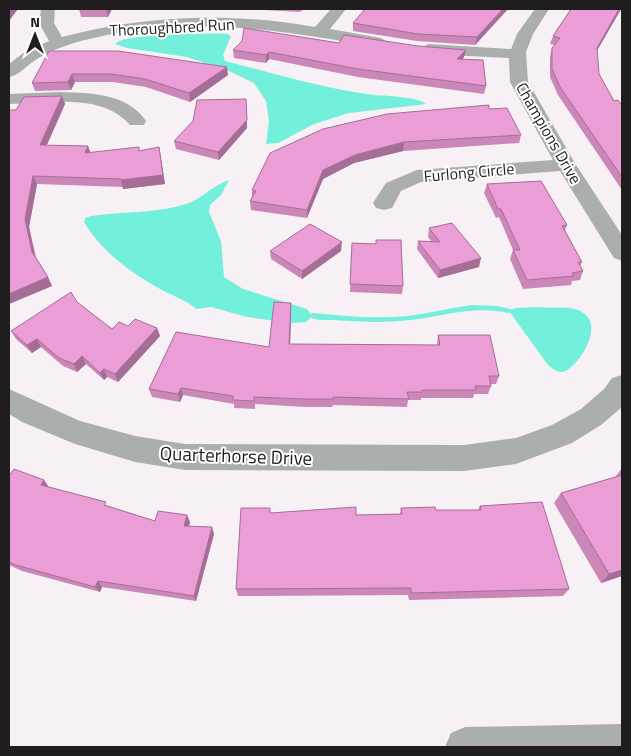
<svg xmlns="http://www.w3.org/2000/svg" width="631" height="756" font-family="'Titillium Web',sans-serif">
  <rect width="100%" height="100%" fill="#f7f0f4"/>
  <path fill="#73f0db" d="M 227,34 L 231,36 L 223,55 L 225,61 L 229,62 C 277,74 325,89 375,95 C 386,96 419,97 426,104 L 349,113 L 314,124 L 278,143 L 266,144 L 269,121 L 266,101 L 254,83 L 227,70 L 187,57 L 127,48 L 115,44 C 124,33 210,33 227,34 Z
    M 229,180 L 221,195 L 210,205 L 209,212 L 221,241 L 224,277 L 243,289 L 307,309 L 312,316 L 306,322 L 291,323 L 247,317 L 211,307 L 196,309 C 186,300 173,296 162,290 C 132,274 101,251 84,222 L 85,218 L 91,216 C 124,211 153,214 186,204 C 202,199 213,185 229,180 Z
    M 540,307 C 555,309 569,305 582,312 C 607,326 575,371 562,372 C 556,372 552,368 548,365 L 509,311 L 515,308 Z"/>
  <g fill="none" stroke-linecap="round" stroke-linejoin="round">
    <path fill="#73f0db" fill-rule="evenodd" d="M 472,305 L 497,306 L 511,309 L 512,311 L 509,313 C 475,305 444,316 411,320 C 385,323 359,322 334,320 C 326,320 314,321 309,316 L 312,313 C 344,316 376,319 408,316 C 430,313 451,308 472,305 Z"/>
    <path fill="#aaaead" fill-rule="evenodd" d="M 41,9 L 55,9 L 54,23 L 62,37 C 145,15 230,12 315,27 L 331,9 L 346,9 L 330,29 L 381,38 L 389,43 L 381,48 C 285,31 195,15 98,37 C 78,41 55,48 37,59 C 27,65 20,75 9,77 L 9,64 L 26,51 L 49,41 L 39,23 Z
      M 535,9 L 549,9 L 533,34 L 526,52 L 528,82 L 576,165 L 622,235 L 622,261 L 614,258 L 560,171 L 421,182 L 401,191 L 392,208 L 384,210 L 376,208 L 373,203 L 386,183 L 417,170 L 553,160 L 510,82 L 509,58 L 428,54 L 420,49 L 428,44 L 511,49 L 517,34 Z
      M 60,92 C 91,93 127,93 146,121 L 144,125 L 130,125 C 101,92 48,104 9,104 L 9,94 Z
      M 622,375 L 622,407 L 601,425 L 572,443 L 516,464 L 464,471 L 185,470 L 135,462 L 75,444 L 22,422 L 9,414 L 9,389 L 80,421 L 135,436 L 185,444 L 464,445 L 516,438 L 552,425 L 581,409 L 604,389 L 612,378 Z"/>
    <path fill="#aaaead" fill-rule="evenodd" d="M 622,724 L 622,747 L 445,747 L 451,733 L 465,727 Z"/>
  </g>
  <path fill="#ca87b8" d="M 79,9 L 112,9 L 108,17 L 81,17 Z
    M 263,9 L 303,9 L 300,12 L 263,10 Z
    M 508,9 L 475,45 L 417,41 L 353,31 L 353,23 Z
    M 571,9 L 621,9 L 597,50 L 599,74 L 614,101 L 622,105 L 622,190 L 558,95 L 550,77 L 550,56 L 552,48 L 555,45 L 550,44 L 553,36 Z
    M 339,43 L 464,57 L 463,59 L 486,86 L 484,94 L 358,77 L 269,59 L 266,63 L 234,58 L 233,50 Z
    M 49,51 L 228,75 L 190,102 L 146,87 L 113,82 L 75,82 L 71,90 L 35,91 L 32,83 Z
    M 62,96 L 65,104 L 47,145 L 88,146 L 90,153 L 140,151 L 159,147 L 165,184 L 123,189 L 123,187 L 37,184 L 29,227 L 36,257 L 48,277 L 52,286 L 9,304 L 16,110 Z
    M 247,107 L 247,128 L 219,160 L 176,149 L 174,141 Z
    M 489,109 L 521,135 L 519,143 L 403,151 L 354,163 L 323,179 L 307,218 L 251,210 L 250,201 L 252,197 L 252,190 Z
    M 487,184 L 567,225 L 565,230 L 582,262 L 580,266 L 583,271 L 580,280 L 572,281 L 571,285 L 523,289 L 510,259 L 513,250 L 499,217 L 496,218 L 484,193 Z
    M 429,228 L 479,267 L 438,278 L 417,249 L 418,241 L 431,241 L 428,237 Z
    M 352,243 L 403,286 L 402,294 L 350,292 Z
    M 270,251 L 341,251 L 302,279 L 271,259 Z
    M 77,302 L 112,329 L 128,326 L 157,328 L 160,336 L 118,382 L 107,377 L 104,380 L 86,364 L 77,372 L 63,366 L 41,347 L 32,353 L 16,339 L 11,331 Z
    M 291,303 L 290,344 L 437,345 L 438,335 L 499,376 L 496,384 L 491,384 L 491,386 L 488,394 L 474,394 L 473,398 L 421,398 L 421,400 L 408,400 L 407,407 L 333,405 L 332,407 L 305,407 L 255,404 L 255,409 L 234,408 L 234,404 L 183,395 L 180,402 L 152,397 L 149,389 L 269,347 Z
    M 622,468 L 622,576 L 601,583 L 554,503 L 561,493 L 617,477 L 616,476 Z
    M 9,476 L 44,480 L 49,487 L 155,521 L 190,522 L 189,527 L 214,534 L 196,601 L 102,587 L 100,592 L 22,571 L 9,565 Z
    M 480,506 L 569,589 L 563,596 L 409,600 L 408,595 L 238,596 L 236,589 L 271,513 L 356,515 L 400,514 L 401,508 L 436,510 L 478,510 Z"/>
  <path fill="#a46e96" d="M 10,9 L 18,9 L 9,21 L 9,10 Z
    M 106,9 L 112,9 L 108,17 Z
    M 503,9 L 508,9 L 475,45 L 477,37 Z
    M 619,9 L 621,9 L 594,56 L 597,48 Z
    M 466,50 L 464,57 L 456,67 L 457,59 Z
    M 269,52 L 269,59 L 266,63 L 266,55 Z
    M 227,67 L 228,75 L 190,102 L 189,93 Z
    M 72,74 L 75,82 L 71,90 L 68,82 Z
    M 62,96 L 65,104 L 43,153 L 40,145 Z
    M 246,99 L 247,128 L 219,160 L 218,152 Z
    M 404,142 L 403,151 L 354,163 L 323,179 L 307,218 L 307,210 L 323,170 L 355,155 Z
    M 88,146 L 91,154 L 85,153 Z
    M 159,147 L 165,184 L 123,189 L 121,180 Z
    M 33,176 L 37,184 L 29,227 L 36,261 L 32,252 L 25,219 Z
    M 342,242 L 341,251 L 302,279 L 302,271 Z
    M 481,258 L 479,267 L 438,278 L 440,270 Z
    M 48,277 L 52,286 L 9,304 L 9,294 Z
    M 291,303 L 291,312 L 290,352 L 289,344 Z
    M 157,328 L 160,336 L 118,382 L 115,374 Z
    M 37,339 L 41,347 L 32,353 L 27,345 Z
    M 82,356 L 86,364 L 77,372 L 74,364 Z
    M 104,369 L 107,377 L 104,380 L 100,373 Z
    M 181,388 L 183,395 L 180,402 L 178,394 Z
    M 44,480 L 49,488 L 41,485 Z
    M 187,515 L 190,522 L 187,533 L 184,526 Z
    M 212,527 L 214,534 L 196,601 L 194,596 Z
    M 622,570 L 622,576 L 601,583 L 609,574 Z
    M 98,581 L 102,587 L 100,592 L 95,587 Z"/>
  <path fill="#eb9dd6" stroke="#a46e96" d="M 365,9 L 503,9 L 477,37 L 418,34 L 353,23 Z
    M 571,9 L 619,9 L 597,48 L 599,74 L 614,101 L 618,100 L 622,105 L 622,177 L 560,87 L 552,69 L 552,48 L 560,38 L 553,36 Z
    M 244,28 L 339,43 L 344,35 L 418,46 L 466,50 L 457,59 L 483,60 L 486,86 L 358,69 L 269,52 L 266,55 L 233,50 L 242,41 Z
    M 49,51 L 118,51 L 227,67 L 189,93 L 145,79 L 111,74 L 72,74 L 68,82 L 32,83 Z
    M 62,96 L 40,145 L 88,146 L 85,153 L 139,147 L 139,151 L 159,147 L 163,175 L 121,180 L 121,179 L 33,176 L 25,219 L 32,252 L 48,277 L 9,294 L 9,110 L 16,110 L 24,97 Z
    M 246,99 L 247,120 L 218,152 L 174,141 L 193,121 L 197,100 Z
    M 489,105 L 489,109 L 507,108 L 521,135 L 404,142 L 355,155 L 323,170 L 307,210 L 250,201 L 256,191 L 252,190 L 270,153 L 323,129 L 387,114 Z
    M 541,181 L 567,225 L 562,226 L 582,262 L 578,262 L 583,271 L 572,273 L 574,276 L 527,280 L 513,250 L 520,250 L 501,209 L 498,209 L 487,184 Z
    M 452,223 L 481,258 L 440,270 L 418,241 L 440,242 L 429,228 Z
    M 310,224 L 342,242 L 302,271 L 270,251 Z
    M 376,240 L 401,240 L 403,286 L 350,284 L 352,243 L 376,244 Z
    M 71,292 L 77,302 L 112,329 L 119,322 L 128,326 L 135,319 L 157,328 L 115,374 L 104,369 L 100,373 L 82,356 L 74,364 L 59,358 L 37,339 L 27,345 L 11,331 Z
    M 274,302 L 291,303 L 289,344 L 440,345 L 438,335 L 490,335 L 499,376 L 489,376 L 491,386 L 475,386 L 476,390 L 422,390 L 422,392 L 407,392 L 409,399 L 333,397 L 333,399 L 304,399 L 254,397 L 254,401 L 233,400 L 233,396 L 181,388 L 178,394 L 149,389 L 176,332 L 269,347 Z
    M 14,469 L 44,480 L 41,485 L 106,502 L 104,505 L 155,521 L 158,511 L 187,515 L 184,526 L 212,527 L 194,596 L 98,581 L 95,587 L 16,565 L 9,562 L 9,476 Z
    M 622,475 L 622,570 L 609,574 L 561,493 Z
    M 542,502 L 569,589 L 411,593 L 411,588 L 236,589 L 241,508 L 270,508 L 270,513 L 356,507 L 356,515 L 402,514 L 401,508 L 435,507 L 436,510 L 481,510 L 480,506 Z"/>
  <g text-anchor="middle" dominant-baseline="central" stroke-width="4" stroke-linejoin="round" paint-order="stroke">
    <g font-size="16" fill="#201d1f" stroke="#fff">
      <text transform="translate(172 27) rotate(-3)">Thoroughbred Run</text>
      <text transform="translate(549 133) rotate(60)">Champions Drive</text>
      <text transform="translate(469 172) rotate(-5)">Furlong Circle</text>
    </g>
    <g font-size="19" fill="#201d1f" stroke="#fff">
      <text transform="translate(236 455) rotate(2)">Quarterhorse Drive</text>
    </g>
  </g>
  <rect width="631" height="756" fill="none" stroke="#201d1f" stroke-width="20"/>
  <g transform="translate(35 35)" stroke="#ffffff" stroke-width="4" paint-order="stroke">
  <path d="M0-4L9 19L0 12L-9 19Z" fill="#201d1f"/>
  <text y="-8" font-size="14" font-weight="bold" text-anchor="middle" fill="#201d1f">N</text>
  </g>
</svg>
